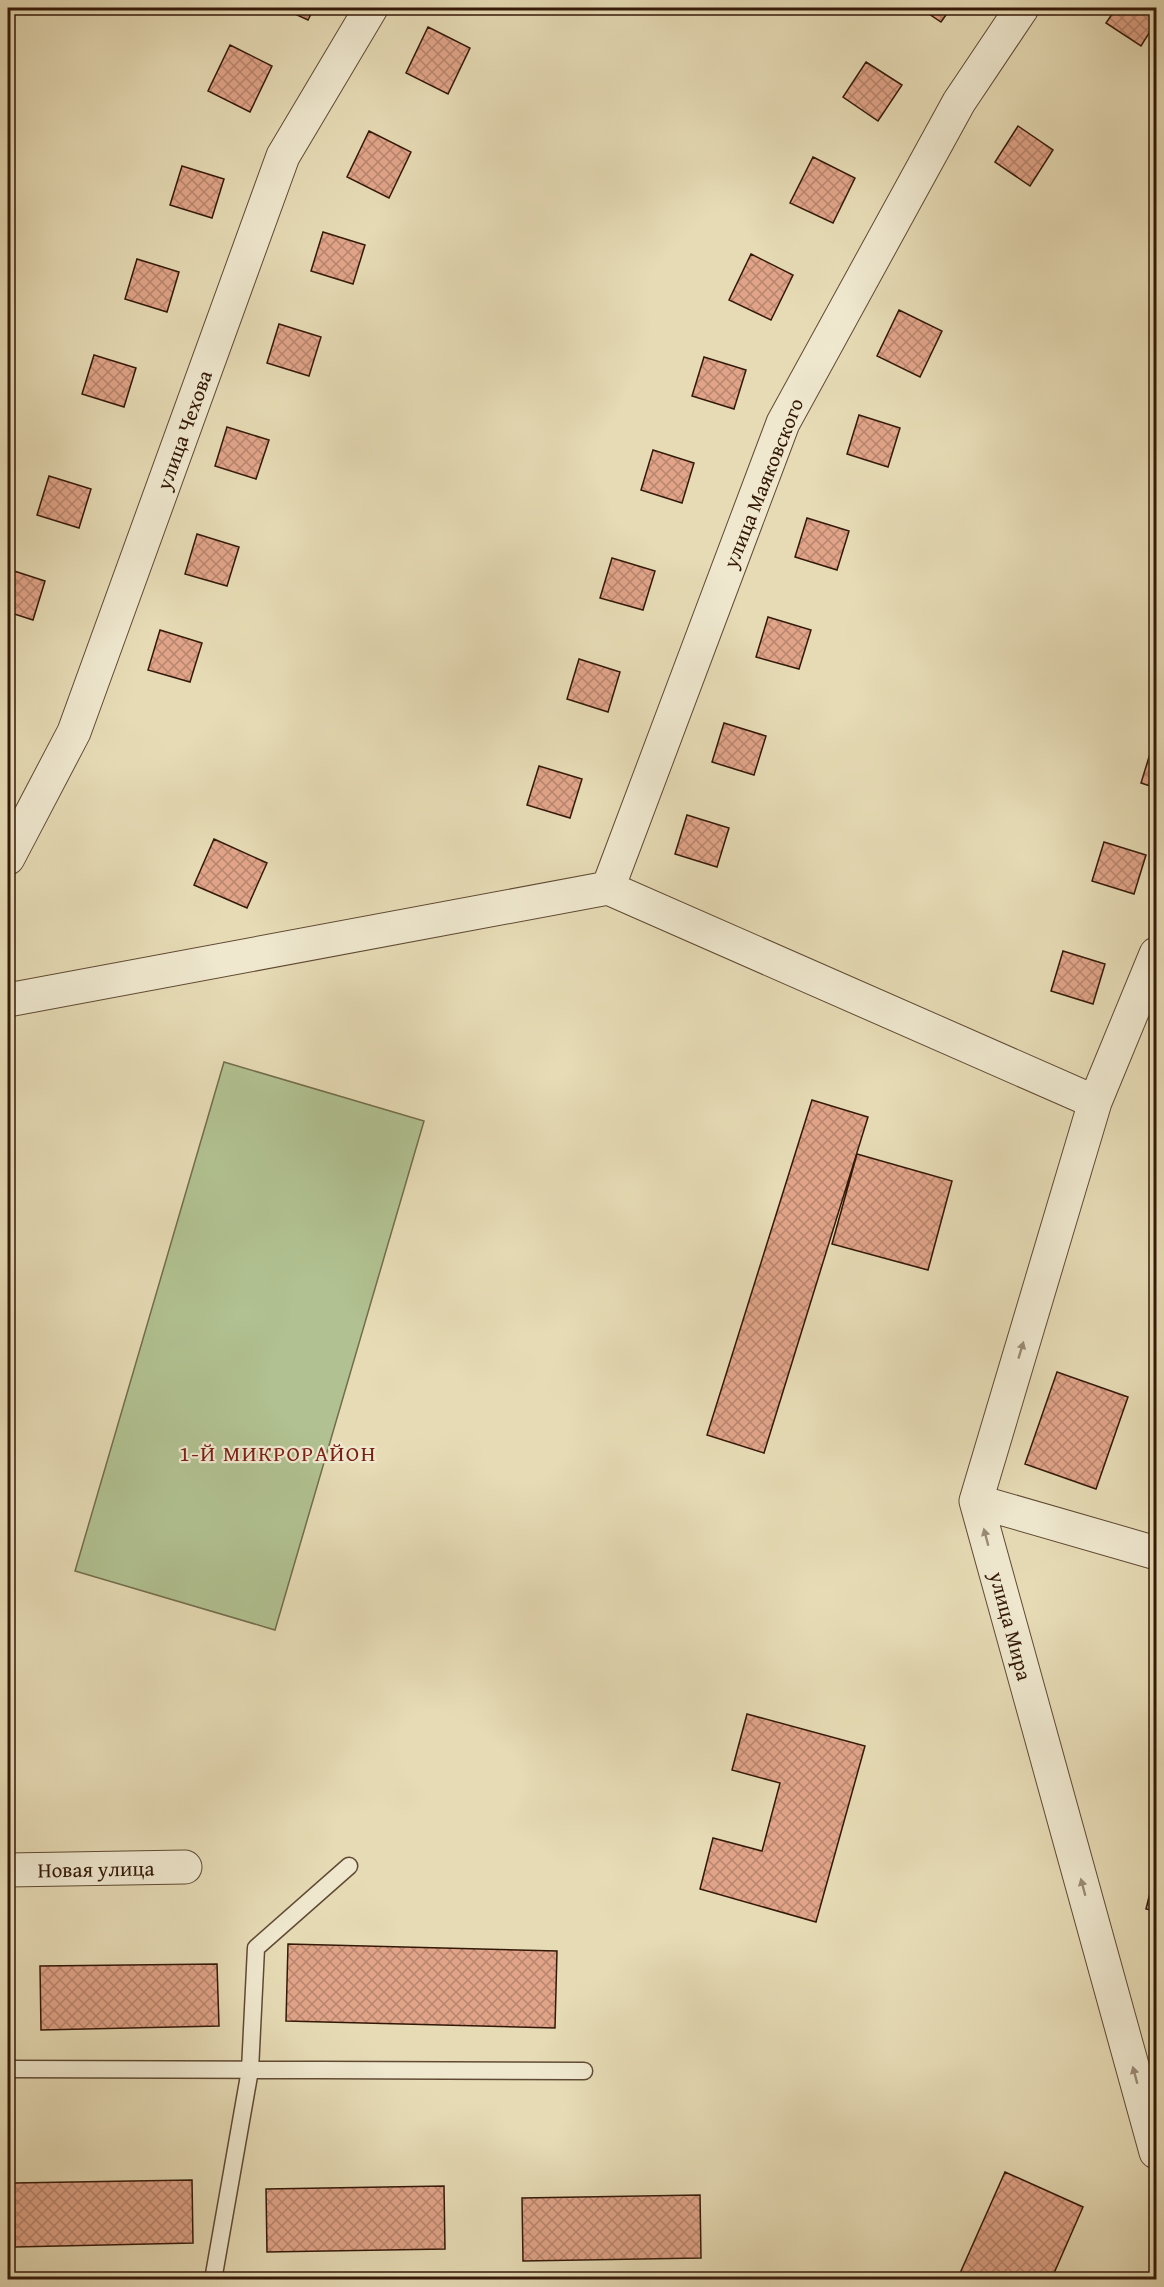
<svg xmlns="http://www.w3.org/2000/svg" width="1164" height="2287" font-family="'Gentium Book Plus',serif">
  <defs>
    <pattern id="building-cross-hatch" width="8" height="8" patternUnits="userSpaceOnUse" patternTransform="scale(1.5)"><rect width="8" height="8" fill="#e1a489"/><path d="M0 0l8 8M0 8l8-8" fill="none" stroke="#b7856e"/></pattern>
  </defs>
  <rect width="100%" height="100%" fill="#e6dbb5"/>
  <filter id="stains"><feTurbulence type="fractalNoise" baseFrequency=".00333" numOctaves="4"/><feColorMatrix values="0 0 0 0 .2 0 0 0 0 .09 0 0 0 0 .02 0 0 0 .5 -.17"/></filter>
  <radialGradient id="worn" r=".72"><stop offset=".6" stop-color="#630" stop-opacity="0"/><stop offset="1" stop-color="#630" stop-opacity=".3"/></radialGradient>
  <path fill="#b1c191" stroke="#726d4c" stroke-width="1.5" d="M 224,1062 L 424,1121 L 275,1630 L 75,1571 Z"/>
  <path fill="url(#building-cross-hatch)" stroke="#341908" stroke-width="1.5" d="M 282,8 L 314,8 L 308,20 Z
    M 920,8 L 951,8 L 941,22 Z
    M 1116,8 L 1156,8 L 1156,22 L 1141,46 L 1106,23 Z
    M 428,27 L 470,48 L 448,94 L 406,73 Z
    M 230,45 L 272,66 L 250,112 L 208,91 Z
    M 866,62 L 902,85 L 878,121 L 843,97 Z
    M 1018,126 L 1053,150 L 1030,186 L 995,162 Z
    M 369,131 L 411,152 L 389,198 L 347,177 Z
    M 813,157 L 855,178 L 833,223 L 790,203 Z
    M 182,166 L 224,179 L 212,218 L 170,205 Z
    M 323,232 L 365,245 L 353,284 L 311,271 Z
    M 751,254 L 793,275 L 771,320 L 729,300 Z
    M 137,259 L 179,272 L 167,312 L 125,299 Z
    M 899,310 L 942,331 L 920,377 L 877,356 Z
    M 279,324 L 321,337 L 309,376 L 267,363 Z
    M 94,355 L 136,368 L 124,407 L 82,394 Z
    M 704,357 L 746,370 L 734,409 L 692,396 Z
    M 859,415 L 900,428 L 888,467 L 847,454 Z
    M 227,427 L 269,440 L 256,479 L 215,466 Z
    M 653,450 L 694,463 L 682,503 L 641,490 Z
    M 49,476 L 91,489 L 79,528 L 37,515 Z
    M 807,518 L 849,531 L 837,570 L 795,557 Z
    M 197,534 L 239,547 L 227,586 L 185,574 Z
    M 612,558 L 655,571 L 643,610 L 600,598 Z
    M 8,569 L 45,581 L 33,620 L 8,612 Z
    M 768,617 L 811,630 L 799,669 L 756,657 Z
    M 160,630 L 202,643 L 190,682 L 148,670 Z
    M 579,659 L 620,672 L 608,712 L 567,699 Z
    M 724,723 L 766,736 L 754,775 L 712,762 Z
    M 1153,744 L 1156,745 L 1156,788 L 1141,783 Z
    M 539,766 L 582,779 L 570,818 L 527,805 Z
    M 687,815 L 729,828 L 717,867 L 675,854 Z
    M 214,839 L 267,863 L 247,908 L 194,885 Z
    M 1104,842 L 1146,855 L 1134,894 L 1092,881 Z
    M 1063,951 L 1105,964 L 1093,1004 L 1051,991 Z
    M 812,1100 L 868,1117 L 764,1453 L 707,1435 Z
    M 857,1154 L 952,1181 L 928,1270 L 832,1244 Z
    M 1057,1372 L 1128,1397 L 1096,1489 L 1025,1464 Z
    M 747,1714 L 865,1746 L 816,1922 L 700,1889 L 713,1838 L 762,1851 L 780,1783 L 732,1770 Z
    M 1156,1869 L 1156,1911 L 1146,1909 Z
    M 288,1944 L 557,1951 L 555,2028 L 286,2021 Z
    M 217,1964 L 219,2026 L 41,2030 L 40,1966 Z
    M 1005,2172 L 1083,2207 L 1051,2280 L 957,2280 Z
    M 192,2180 L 193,2243 L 15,2247 L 14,2183 Z
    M 444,2186 L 445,2249 L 267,2252 L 266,2189 Z
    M 700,2195 L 701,2258 L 523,2261 L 522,2198 Z"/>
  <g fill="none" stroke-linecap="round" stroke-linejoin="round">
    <defs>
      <path id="lane" d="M 8,2069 L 584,2071
        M 213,2280 L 250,2070 L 256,1948 L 349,1866"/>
      <path id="street" d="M 8,858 L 74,732 L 283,156 L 371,8
        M 608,888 L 783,423 L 959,102 L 1022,8
        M 1156,954 L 1095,1102 L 976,1501 L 1156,2152
        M 8,1000 L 608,888 L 1095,1102
        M 976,1501 L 1156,1553
        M 8,1870 L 185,1867"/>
    </defs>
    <use href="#lane" stroke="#604a33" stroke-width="19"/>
    <use href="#street" stroke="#604a33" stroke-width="35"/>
    <use href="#lane" stroke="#efe8cf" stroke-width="16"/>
    <use href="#street" stroke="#efe8cf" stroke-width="33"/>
  </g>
  <defs><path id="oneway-solid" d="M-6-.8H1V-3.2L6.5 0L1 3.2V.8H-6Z" transform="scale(1.5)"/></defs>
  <g fill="#9b8b75">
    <use href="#oneway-solid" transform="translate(1021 1350) rotate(-73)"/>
    <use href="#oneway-solid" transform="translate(986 1537) rotate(-105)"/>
    <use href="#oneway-solid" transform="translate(1083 1887) rotate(-105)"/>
    <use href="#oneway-solid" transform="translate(1135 2075) rotate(-105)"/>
  </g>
  <g text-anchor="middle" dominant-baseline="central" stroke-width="4.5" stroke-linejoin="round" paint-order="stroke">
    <g font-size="21" fill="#341908" stroke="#efe8cf">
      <text transform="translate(184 430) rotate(-70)">улица Чехова</text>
      <text transform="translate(763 483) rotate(-68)">улица Маяковского</text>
      <text transform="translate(1011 1626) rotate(75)">улица Мира</text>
      <text transform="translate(96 1869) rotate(-1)">Новая улица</text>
    </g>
    <g font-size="22" letter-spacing="1.5" fill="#7a1f14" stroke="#efe8cf">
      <text x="278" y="1453">1-Й МИКРОРАЙОН</text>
    </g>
  </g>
  <rect width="1164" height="2287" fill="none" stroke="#e6dbb5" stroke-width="30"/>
  <rect x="9" y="9" width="1146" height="2269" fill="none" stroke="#341908" stroke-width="3"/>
  <rect x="15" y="15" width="1134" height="2257" fill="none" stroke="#341908" stroke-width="1.5"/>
  <rect width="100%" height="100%" filter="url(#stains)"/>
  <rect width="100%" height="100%" fill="url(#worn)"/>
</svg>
